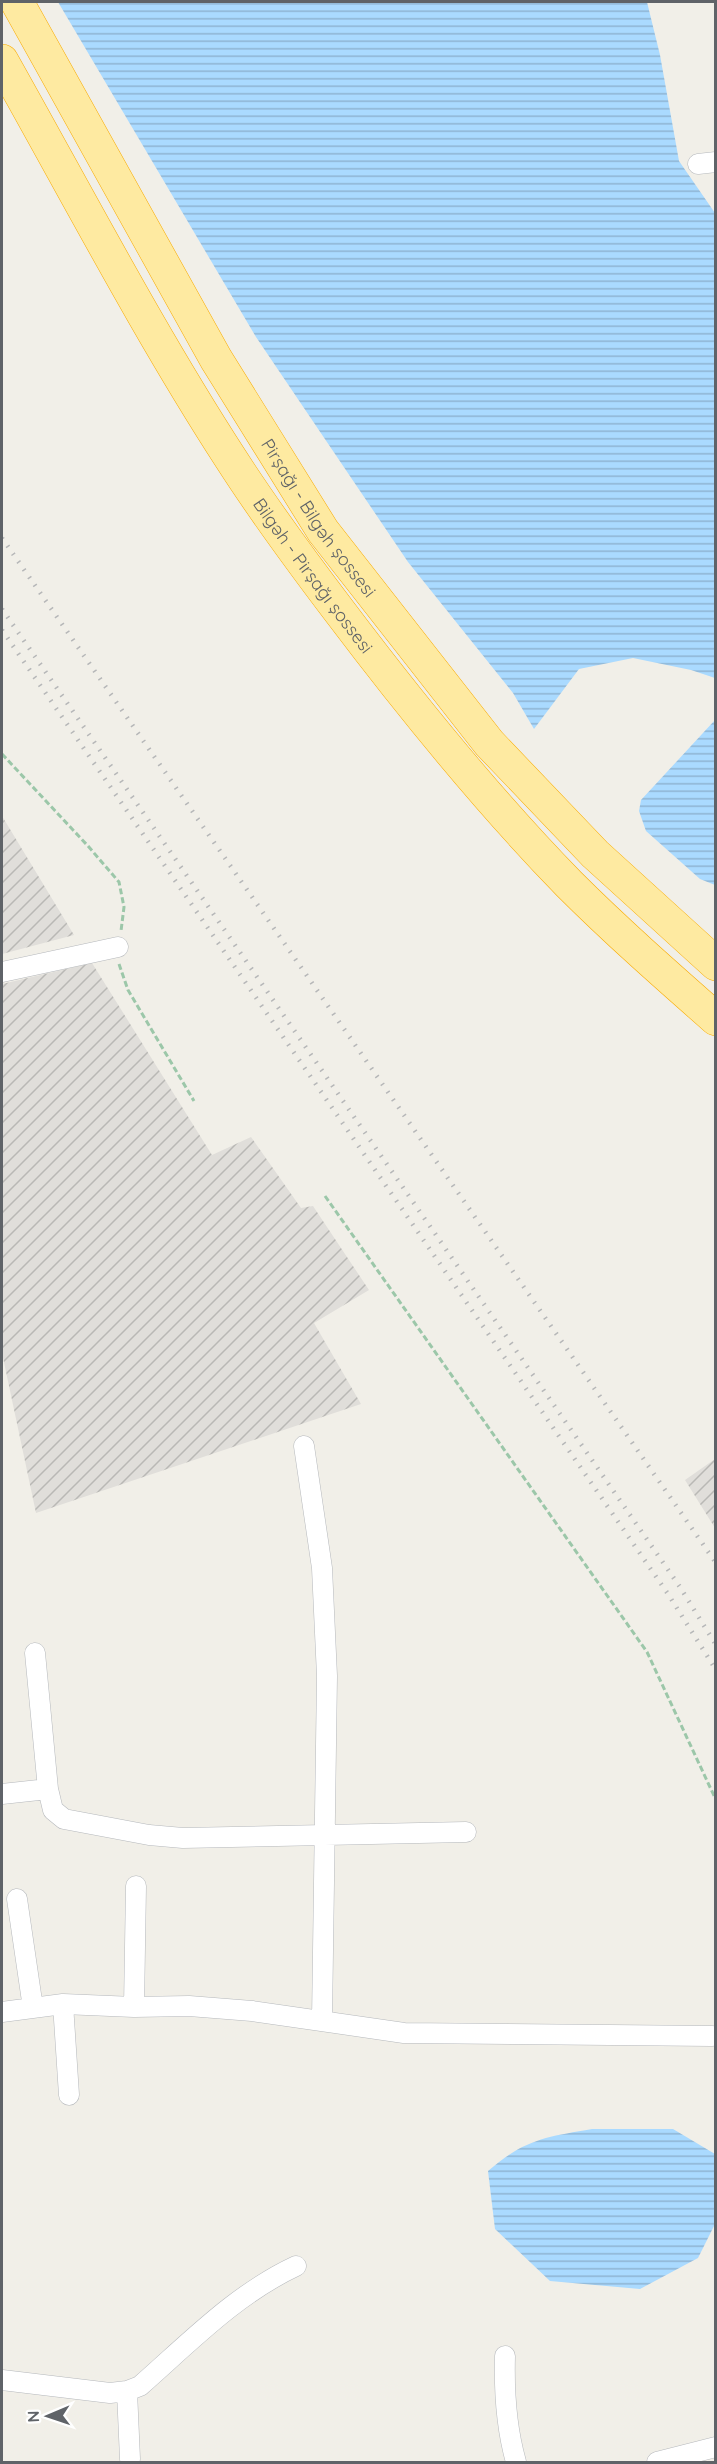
<svg xmlns="http://www.w3.org/2000/svg" width="717" height="2464" font-family="Quicksand,sans-serif">
  <defs>
    <pattern id="industrial-furrows" width="10" height="10" patternUnits="userSpaceOnUse" patternTransform="scale(1.5)"><rect width="10" height="10" fill="#e0deda"/><path d="M-1 1l2-2M0 10L10 0M9 11l2-2" fill="none" stroke="#b9b8b5"/></pattern>
    <pattern id="water-rules" width="6" height="5" patternUnits="userSpaceOnUse" patternTransform="scale(1.5)"><rect width="6" height="5" fill="#aadaff"/><path d="M0 2.5h6" fill="none" stroke="#8eb4d2"/></pattern>
  </defs>
  <rect width="100%" height="100%" fill="#f1efe8"/>
  <path fill="url(#industrial-furrows)" d="M 2,816 L 74,935 L 2,954 Z
    M 92,963 L 212,1155 L 251,1137 L 301,1208 L 313,1206 L 369,1290 L 314,1323 L 361,1404 L 36,1513 L 2,1353 L 2,984 Z
    M 715,1459 L 715,1528 L 685,1480 Z"/>
  <path fill="url(#water-rules)" d="M 58,2 L 647,2 L 660,55 L 679,161 L 715,213 L 715,678 L 691,670 L 633,658 L 579,669 L 534,729 L 513,693 L 408,562 L 256,337 Z
    M 715,720 L 715,885 L 700,879 L 646,831 L 639,811 L 641,800 Z
    M 592,2129 L 673,2129 L 715,2154 L 715,2224 L 698,2258 L 640,2289 L 550,2281 L 495,2229 L 488,2171 C 525,2139 546,2137 592,2129 Z"/>
  <g fill="none" stroke-linecap="round" stroke-linejoin="round">
    <defs>
      <path id="minor" d="M 698,164 L 716,162
        M 2,972 L 118,947
        M 304,1446 L 322,1568 L 327,1676 L 322,2020
        M 35,1653 L 48,1789
        M 2,1794 L 48,1789 L 53,1810 L 64,1819 L 149,1835 L 183,1838 L 466,1832
        M 17,1899 L 33,2008
        M 63,2004 L 69,2095
        M 134,2007 L 136,1886
        M 2,2012 L 63,2004 L 134,2007 L 189,2006 L 252,2011 L 404,2033 L 712,2036
        M 505,2356 C 504,2392 506,2427 516,2462
        M 2,2380 L 110,2393 L 127,2391 L 140,2386 C 190,2342 236,2294 296,2266
        M 127,2391 L 130,2459
        M 657,2462 L 716,2447"/>
      <g id="trunk">
        <path id="s1" d="M 17,2 L 216,359 L 323,531 L 489,743 L 595,854 L 716,964"/>
        <path id="s2" d="M 2,61 C 77,194 148,331 231,459 C 265,512 302,562 340,612 C 411,706 486,799 569,884 C 616,931 666,975 716,1019"/>
      </g>
    </defs>
    <use href="#minor" stroke="#b5b8bc" stroke-width="21"/>
    <use href="#trunk" stroke="#f9ab00" stroke-width="34"/>
    <path stroke="#9cc7a9" stroke-width="3" stroke-dasharray="6 3" stroke-linecap="butt" d="M 2,754 L 88,846 L 119,882 L 124,907 L 121,931
      M 119,964 L 128,990 L 194,1101
      M 325,1196 L 647,1652 L 716,1800"/>
    <use href="#minor" stroke="#fff" stroke-width="20"/>
    <use href="#trunk" stroke="#feeaa1" stroke-width="33"/>
    <path stroke="#b6b7b8" stroke-width="4.5" stroke-dasharray="1.5 8" stroke-linecap="butt" d="M 2,538 L 716,1563
      M 2,609 L 680,1587 L 716,1645
      M 2,630 L 668,1594 L 716,1670"/>
  </g>
  <g text-anchor="middle" dominant-baseline="central" stroke-width="5" stroke-linejoin="round" paint-order="stroke">
    <g font-size="18" fill="#5f6368" stroke="#fff">
      <text stroke="none"><textPath href="#s1" startOffset="598">Pirşağı - Bilgəh şossesi</textPath></text>
      <text stroke="none"><textPath href="#s2" startOffset="602">Bilgəh - Pirşağı şossesi</textPath></text>
    </g>
  </g>
  <rect width="717" height="2464" fill="none" stroke="#5f6368" stroke-width="6"/>
  <g transform="translate(48 2416) rotate(268)" stroke="#ffffff" stroke-width="4.5" paint-order="stroke">
  <path d="M0-4.5L10 22L0 15L-10 22Z" fill="#5f6368"/>
  <text y="-9" font-size="16" font-weight="bold" text-anchor="middle" fill="#5f6368">N</text>
  </g>
</svg>
